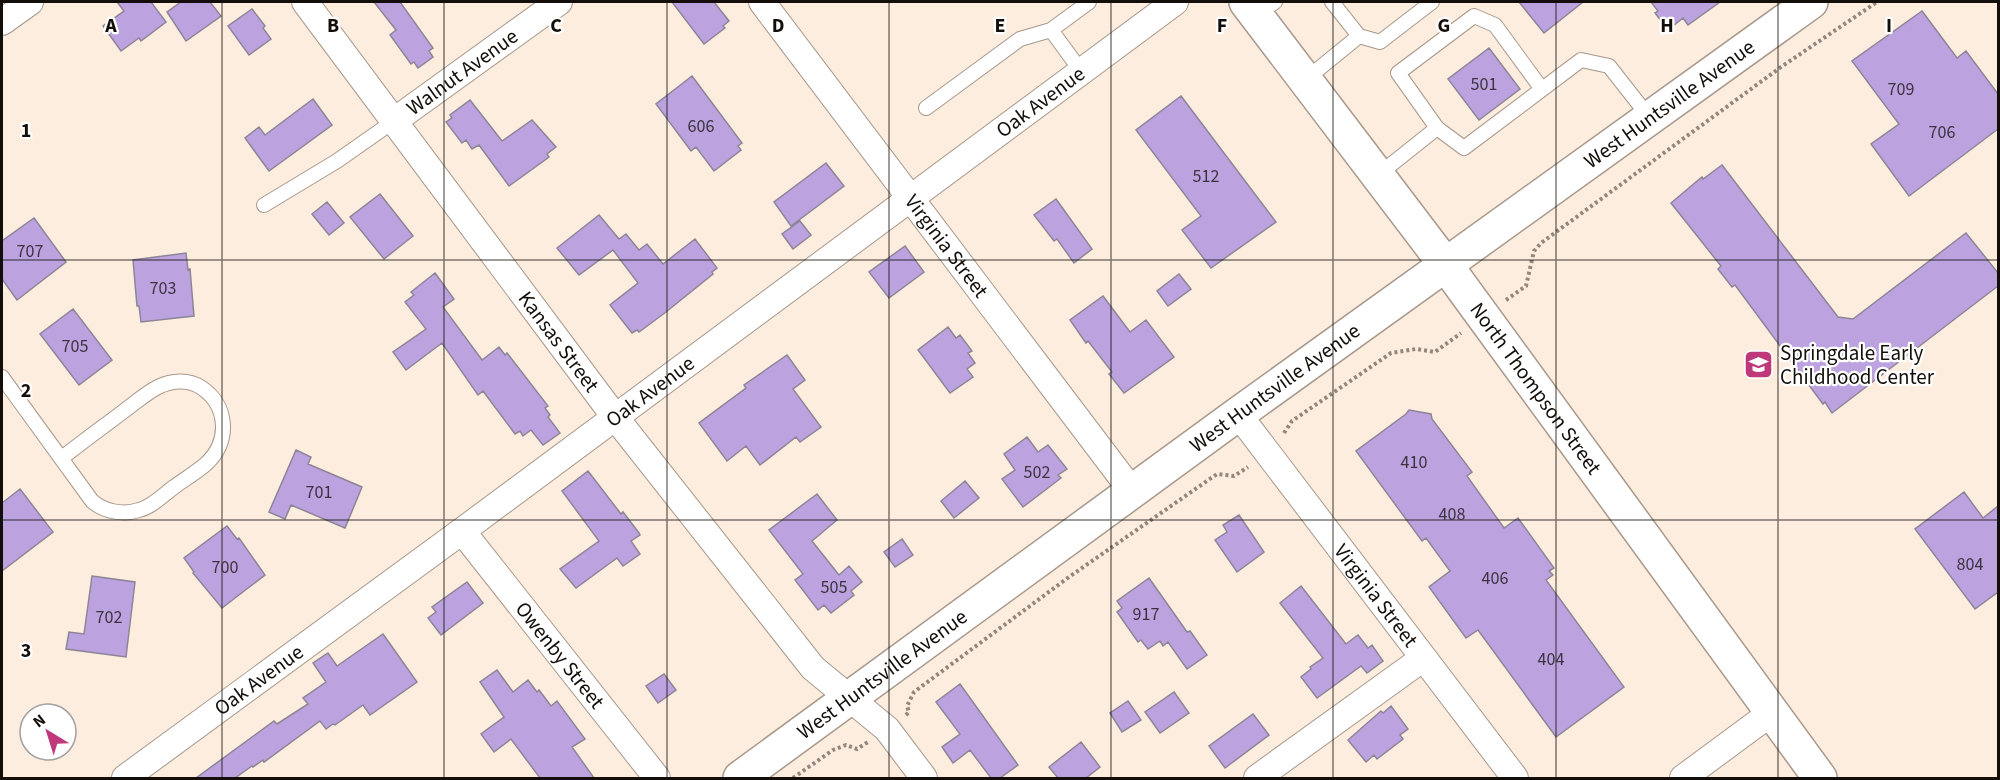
<svg xmlns="http://www.w3.org/2000/svg" width="2000" height="780" font-family="'Source Sans 3',sans-serif">
  <rect width="100%" height="100%" fill="#fdeddf"/>
  <path fill="#bca3e0" stroke="#8c8596" stroke-width="1.5" d="M 117,2 L 151,2 L 166,22 L 141,41 L 139,38 L 121,51 L 103,26 L 124,11 Z
    M 181,2 L 210,2 L 221,16 L 186,41 L 167,12 Z
    M 374,2 L 400,2 L 433,48 L 429,51 L 433,57 L 418,68 L 414,62 L 411,64 L 390,35 L 396,30 Z
    M 672,2 L 714,2 L 729,21 L 723,26 L 725,28 L 704,44 Z
    M 1519,2 L 1583,2 L 1544,33 Z
    M 1651,2 L 1720,2 L 1688,25 L 1683,18 L 1668,30 L 1655,13 L 1658,11 Z
    M 252,9 L 265,26 L 263,28 L 271,39 L 249,55 L 228,26 Z
    M 1922,11 L 1957,58 L 1966,51 L 1998,94 L 1998,129 L 1909,196 L 1871,144 L 1899,124 L 1852,61 Z
    M 1489,48 L 1520,89 L 1479,120 L 1448,79 Z
    M 692,76 L 742,143 L 738,146 L 741,150 L 714,171 L 696,147 L 691,151 L 656,104 Z
    M 1181,96 L 1276,222 L 1211,268 L 1182,230 L 1201,216 L 1136,130 Z
    M 313,99 L 332,125 L 269,171 L 245,138 L 259,127 L 265,135 Z
    M 470,100 L 502,141 L 532,120 L 556,147 L 547,154 L 549,157 L 509,186 L 479,145 L 472,149 L 466,140 L 462,143 L 446,122 L 452,118 L 450,115 Z
    M 826,163 L 844,186 L 791,226 L 774,202 Z
    M 1722,165 L 1838,317 L 1853,319 L 1966,233 L 1998,273 L 1998,286 L 1832,413 L 1825,402 L 1823,404 L 1735,285 L 1732,287 L 1718,269 L 1721,266 L 1671,203 L 1702,177 L 1703,179 Z
    M 380,194 L 413,236 L 384,259 L 350,217 Z
    M 1056,199 L 1092,249 L 1074,263 L 1057,239 L 1054,241 L 1034,215 Z
    M 327,202 L 344,223 L 329,235 L 312,214 Z
    M 599,215 L 619,239 L 626,234 L 639,250 L 647,244 L 663,264 L 695,239 L 717,268 L 712,272 L 713,274 L 666,312 L 639,332 L 637,330 L 632,333 L 610,305 L 638,283 L 613,250 L 579,275 L 557,248 Z
    M 34,218 L 66,262 L 17,300 L 2,279 L 2,241 Z
    M 800,221 L 811,235 L 793,249 L 782,234 Z
    M 905,246 L 924,272 L 889,298 L 869,272 Z
    M 186,253 L 188,270 L 190,269 L 194,316 L 141,322 L 139,306 L 137,306 L 133,260 Z
    M 435,273 L 454,299 L 443,307 L 482,360 L 499,347 L 505,355 L 507,353 L 548,406 L 545,408 L 550,415 L 548,417 L 560,433 L 543,445 L 531,430 L 523,436 L 520,431 L 515,434 L 483,391 L 478,395 L 442,343 L 406,370 L 393,352 L 426,329 L 405,302 L 414,295 L 411,292 Z
    M 1179,274 L 1191,289 L 1168,306 L 1157,291 Z
    M 1103,296 L 1130,332 L 1146,320 L 1174,357 L 1124,393 L 1109,374 L 1112,372 L 1088,341 L 1086,343 L 1070,320 Z
    M 73,309 L 112,360 L 79,385 L 40,334 Z
    M 948,327 L 956,338 L 960,335 L 972,351 L 968,353 L 975,363 L 967,369 L 973,377 L 950,393 L 918,350 Z
    M 787,355 L 805,380 L 793,389 L 821,427 L 800,442 L 796,437 L 760,465 L 746,446 L 727,461 L 699,423 L 746,388 L 744,385 Z
    M 1409,410 L 1431,414 L 1432,419 L 1472,472 L 1467,476 L 1504,528 L 1518,518 L 1554,568 L 1549,571 L 1553,575 L 1546,580 L 1624,687 L 1556,737 L 1478,630 L 1466,638 L 1429,587 L 1450,571 L 1426,538 L 1422,541 L 1356,451 L 1406,414 Z
    M 1027,437 L 1038,452 L 1048,445 L 1067,469 L 1058,475 L 1061,478 L 1023,507 L 1002,479 L 1015,470 L 1004,454 Z
    M 296,450 L 311,457 L 308,464 L 362,487 L 345,528 L 291,505 L 285,519 L 269,512 Z
    M 588,471 L 621,514 L 623,512 L 639,533 L 640,535 L 631,541 L 640,554 L 623,566 L 617,558 L 576,588 L 560,569 L 599,541 L 562,491 Z
    M 965,481 L 979,498 L 954,518 L 941,501 Z
    M 20,489 L 53,532 L 2,571 L 2,503 Z
    M 1964,492 L 1983,518 L 1998,506 L 1998,592 L 1975,609 L 1915,529 Z
    M 817,494 L 837,520 L 812,541 L 839,575 L 849,566 L 862,582 L 851,591 L 854,595 L 831,613 L 824,605 L 818,610 L 795,580 L 803,574 L 769,530 Z
    M 1239,515 L 1264,552 L 1237,572 L 1215,540 L 1227,532 L 1223,525 Z
    M 227,526 L 237,539 L 239,538 L 265,575 L 222,608 L 193,573 L 194,572 L 184,558 Z
    M 902,539 L 913,555 L 895,567 L 884,552 Z
    M 92,576 L 135,582 L 126,657 L 66,649 L 69,632 L 84,634 Z
    M 1149,578 L 1187,632 L 1190,631 L 1207,655 L 1187,669 L 1168,642 L 1163,646 L 1160,641 L 1148,649 L 1141,640 L 1138,642 L 1117,612 L 1122,608 L 1117,601 Z
    M 467,582 L 483,603 L 441,635 L 428,618 L 436,612 L 432,607 Z
    M 1301,586 L 1346,644 L 1358,635 L 1368,648 L 1372,645 L 1383,661 L 1367,673 L 1361,666 L 1317,698 L 1301,677 L 1311,669 L 1310,667 L 1323,658 L 1280,603 Z
    M 383,634 L 417,682 L 370,715 L 363,705 L 335,725 L 333,724 L 326,729 L 320,721 L 264,762 L 263,760 L 253,767 L 252,766 L 235,778 L 196,778 L 274,721 L 277,724 L 308,704 L 303,698 L 326,682 L 313,663 L 328,653 L 337,666 Z
    M 497,670 L 513,692 L 528,680 L 537,692 L 539,690 L 551,706 L 557,701 L 585,739 L 572,747 L 594,778 L 540,778 L 511,739 L 494,752 L 481,734 L 504,717 L 480,682 Z
    M 664,674 L 676,690 L 658,703 L 646,686 Z
    M 960,684 L 1018,765 L 1000,778 L 991,778 L 970,750 L 953,763 L 942,747 L 960,734 L 936,702 Z
    M 1174,692 L 1189,713 L 1160,733 L 1145,712 Z
    M 1128,701 L 1141,720 L 1122,732 L 1110,713 Z
    M 1391,706 L 1408,729 L 1400,735 L 1403,739 L 1377,759 L 1374,755 L 1366,762 L 1348,740 L 1381,711 L 1383,713 Z
    M 1253,714 L 1269,735 L 1225,768 L 1209,746 Z
    M 1081,742 L 1100,767 L 1086,778 L 1058,778 L 1049,767 Z"/>
  <g fill="none" stroke-linecap="round" stroke-linejoin="round">
    <defs>
      <path id="lane" d="M 1256,15 L 1275,2
        M 1359,36 L 1380,42 L 1432,2
        M 1081,71 L 1051,30 L 1089,2
        M 1305,80 L 1359,36 L 1332,2
        M 926,108 L 1020,39 L 1051,30
        M 1437,128 L 1398,73 L 1474,16 L 1495,25 L 1541,88
        M 1378,175 L 1437,128 L 1464,148 L 1581,60 L 1609,66 L 1649,117
        M 264,205 L 337,161 L 394,121
        M 2,377 L 92,501 C 104,512 124,515 139,510 C 152,507 163,495 174,487 C 185,479 197,472 207,463 C 230,441 228,406 202,388 C 189,379 172,380 158,387 C 146,393 135,403 124,411 C 103,427 82,442 62,458"/>
      <g id="street">
        <path id="s1" d="M 305,2 L 615,417 L 813,668 L 887,729 L 924,778"/>
        <path id="s2" d="M 762,2 L 1132,491"/>
        <path d="M 2,22 L 30,2"/>
        <path id="s3" d="M 394,121 L 559,2"/>
        <path id="s4" d="M 1238,414 L 1515,778"/>
        <path id="s5" d="M 462,531 L 657,778"/>
        <path id="s6" d="M 125,778 L 462,531 L 1175,2"/>
        <path d="M 1257,778 L 1422,659"/>
        <path d="M 1683,778 L 1771,713"/>
      </g>
      <g id="secondary">
        <path id="s7" d="M 740,778 L 1238,414 L 1811,2"/>
      </g>
      <g id="primary">
        <path id="s8" d="M 1246,2 L 1445,264 L 1820,778"/>
      </g>
    </defs>
    <use href="#lane" stroke="#a7988b" stroke-width="16"/>
    <use href="#street" stroke="#a7988b" stroke-width="28"/>
    <use href="#secondary" stroke="#a7988b" stroke-width="36"/>
    <use href="#primary" stroke="#a7988b" stroke-width="36"/>
    <path stroke="#92877d" stroke-width="4" stroke-dasharray="3 3" stroke-linecap="butt" d="M 1506,300 L 1526,286 L 1534,251 L 1541,243 L 1781,67 L 1877,2
      M 1284,433 L 1292,421 L 1391,353 L 1416,349 L 1435,352 L 1461,333
      M 906,715 L 909,712 L 907,706 L 914,692 L 1069,577 L 1217,474 L 1234,476 L 1248,467
      M 793,778 L 833,750 L 846,745 L 857,749 L 868,742"/>
    <use href="#lane" stroke="#fff" stroke-width="14"/>
    <use href="#street" stroke="#fff" stroke-width="26"/>
    <use href="#secondary" stroke="#fff" stroke-width="33"/>
    <use href="#primary" stroke="#fff" stroke-width="33"/>
  </g>
  <path fill="none" stroke="#130e09" stroke-width="1.5" stroke-opacity="0.55" d="M 222,2 L 222,778M 444,2 L 444,778M 667,2 L 667,778M 889,2 L 889,778M 1111,2 L 1111,778M 1333,2 L 1333,778M 1556,2 L 1556,778M 1778,2 L 1778,778M 2,260 L 1998,260M 2,520 L 1998,520"/>
  <defs>
    <symbol id="school-square" viewBox="-11 -11 22 22"><rect x="-9" y="-9" width="18" height="18" rx="4" fill="#be387a" stroke="#fff"/><path d="M0-5L7-2L0 1L-7-2ZM-4 1L0 2.5L4 1V4Q0 6-4 4Z" fill="#fff"/></symbol>
  </defs>
  <g fill-rule="evenodd">
    <use href="#school-square" x="1742" y="348" width="33" height="33"/>
  </g>
  <g text-anchor="middle" dominant-baseline="central" stroke-width="4.5" stroke-linejoin="round" paint-order="stroke">
    <g font-size="18" fill="#3d333f">
      <text x="1484" y="84">501</text>
      <text x="1901" y="89">709</text>
      <text x="701" y="126">606</text>
      <text x="1942" y="132">706</text>
      <text x="1206" y="176">512</text>
      <text x="30" y="251">707</text>
      <text x="163" y="288">703</text>
      <text x="75" y="346">705</text>
      <text x="1414" y="462">410</text>
      <text x="1037" y="472">502</text>
      <text x="319" y="492">701</text>
      <text x="1452" y="514">408</text>
      <text x="1970" y="564">804</text>
      <text x="225" y="567">700</text>
      <text x="1495" y="578">406</text>
      <text x="834" y="587">505</text>
      <text x="1146" y="614">917</text>
      <text x="109" y="617">702</text>
      <text x="1551" y="659">404</text>
    </g>
    <g font-size="21" fill="#130e09" stroke="#fff">
      <text stroke="none"><textPath href="#s3" startOffset="84">Walnut Avenue</textPath></text>
      <text stroke="none"><textPath href="#s6" startOffset="1138">Oak Avenue</textPath></text>
      <text stroke="none"><textPath href="#s7" startOffset="1148">West Huntsville Avenue</textPath></text>
      <text stroke="none"><textPath href="#s2" startOffset="306">Virginia Street</textPath></text>
      <text stroke="none"><textPath href="#s1" startOffset="424">Kansas Street</textPath></text>
      <text stroke="none"><textPath href="#s7" startOffset="662">West Huntsville Avenue</textPath></text>
      <text stroke="none"><textPath href="#s8" startOffset="483">North Thompson Street</textPath></text>
      <text stroke="none"><textPath href="#s6" startOffset="652">Oak Avenue</textPath></text>
      <text stroke="none"><textPath href="#s4" startOffset="228">Virginia Street</textPath></text>
      <text stroke="none"><textPath href="#s5" startOffset="158">Owenby Street</textPath></text>
      <text stroke="none"><textPath href="#s7" startOffset="176">West Huntsville Avenue</textPath></text>
      <text stroke="none"><textPath href="#s6" startOffset="166">Oak Avenue</textPath></text>
    </g>
    <g font-size="21" fill="#130e09" stroke="#fff" text-anchor="start">
      <text x="1780" y="353">Springdale Early<tspan x="1780" dy="24">Childhood Center</tspan></text>
    </g>
  </g>
  <g font-size="20" text-anchor="middle" font-weight="bold" fill="#130e09" stroke="#fff" stroke-width="4.5" stroke-linejoin="round" paint-order="stroke">
    <text x="111" y="32">A</text>
    <text x="333" y="32">B</text>
    <text x="556" y="32">C</text>
    <text x="778" y="32">D</text>
    <text x="1000" y="32">E</text>
    <text x="1222" y="32">F</text>
    <text x="1444" y="32">G</text>
    <text x="1667" y="32">H</text>
    <text x="1889" y="32">I</text>
    <text x="26" y="137">1</text>
    <text x="26" y="397">2</text>
    <text x="26" y="657">3</text>
  </g>
  <rect width="2000" height="780" fill="none" stroke="#130e09" stroke-width="6"/>
  <g transform="translate(48 732) rotate(322)"><circle r="28" fill="#ffffff" stroke="#a19f9d" stroke-width="1.5"/>
  <path d="M0-4.5L10 22L0 15L-10 22Z" fill="#be387a"/>
  <text y="-9" font-size="16" font-weight="bold" text-anchor="middle" fill="#130e09">N</text>
  </g>
</svg>
